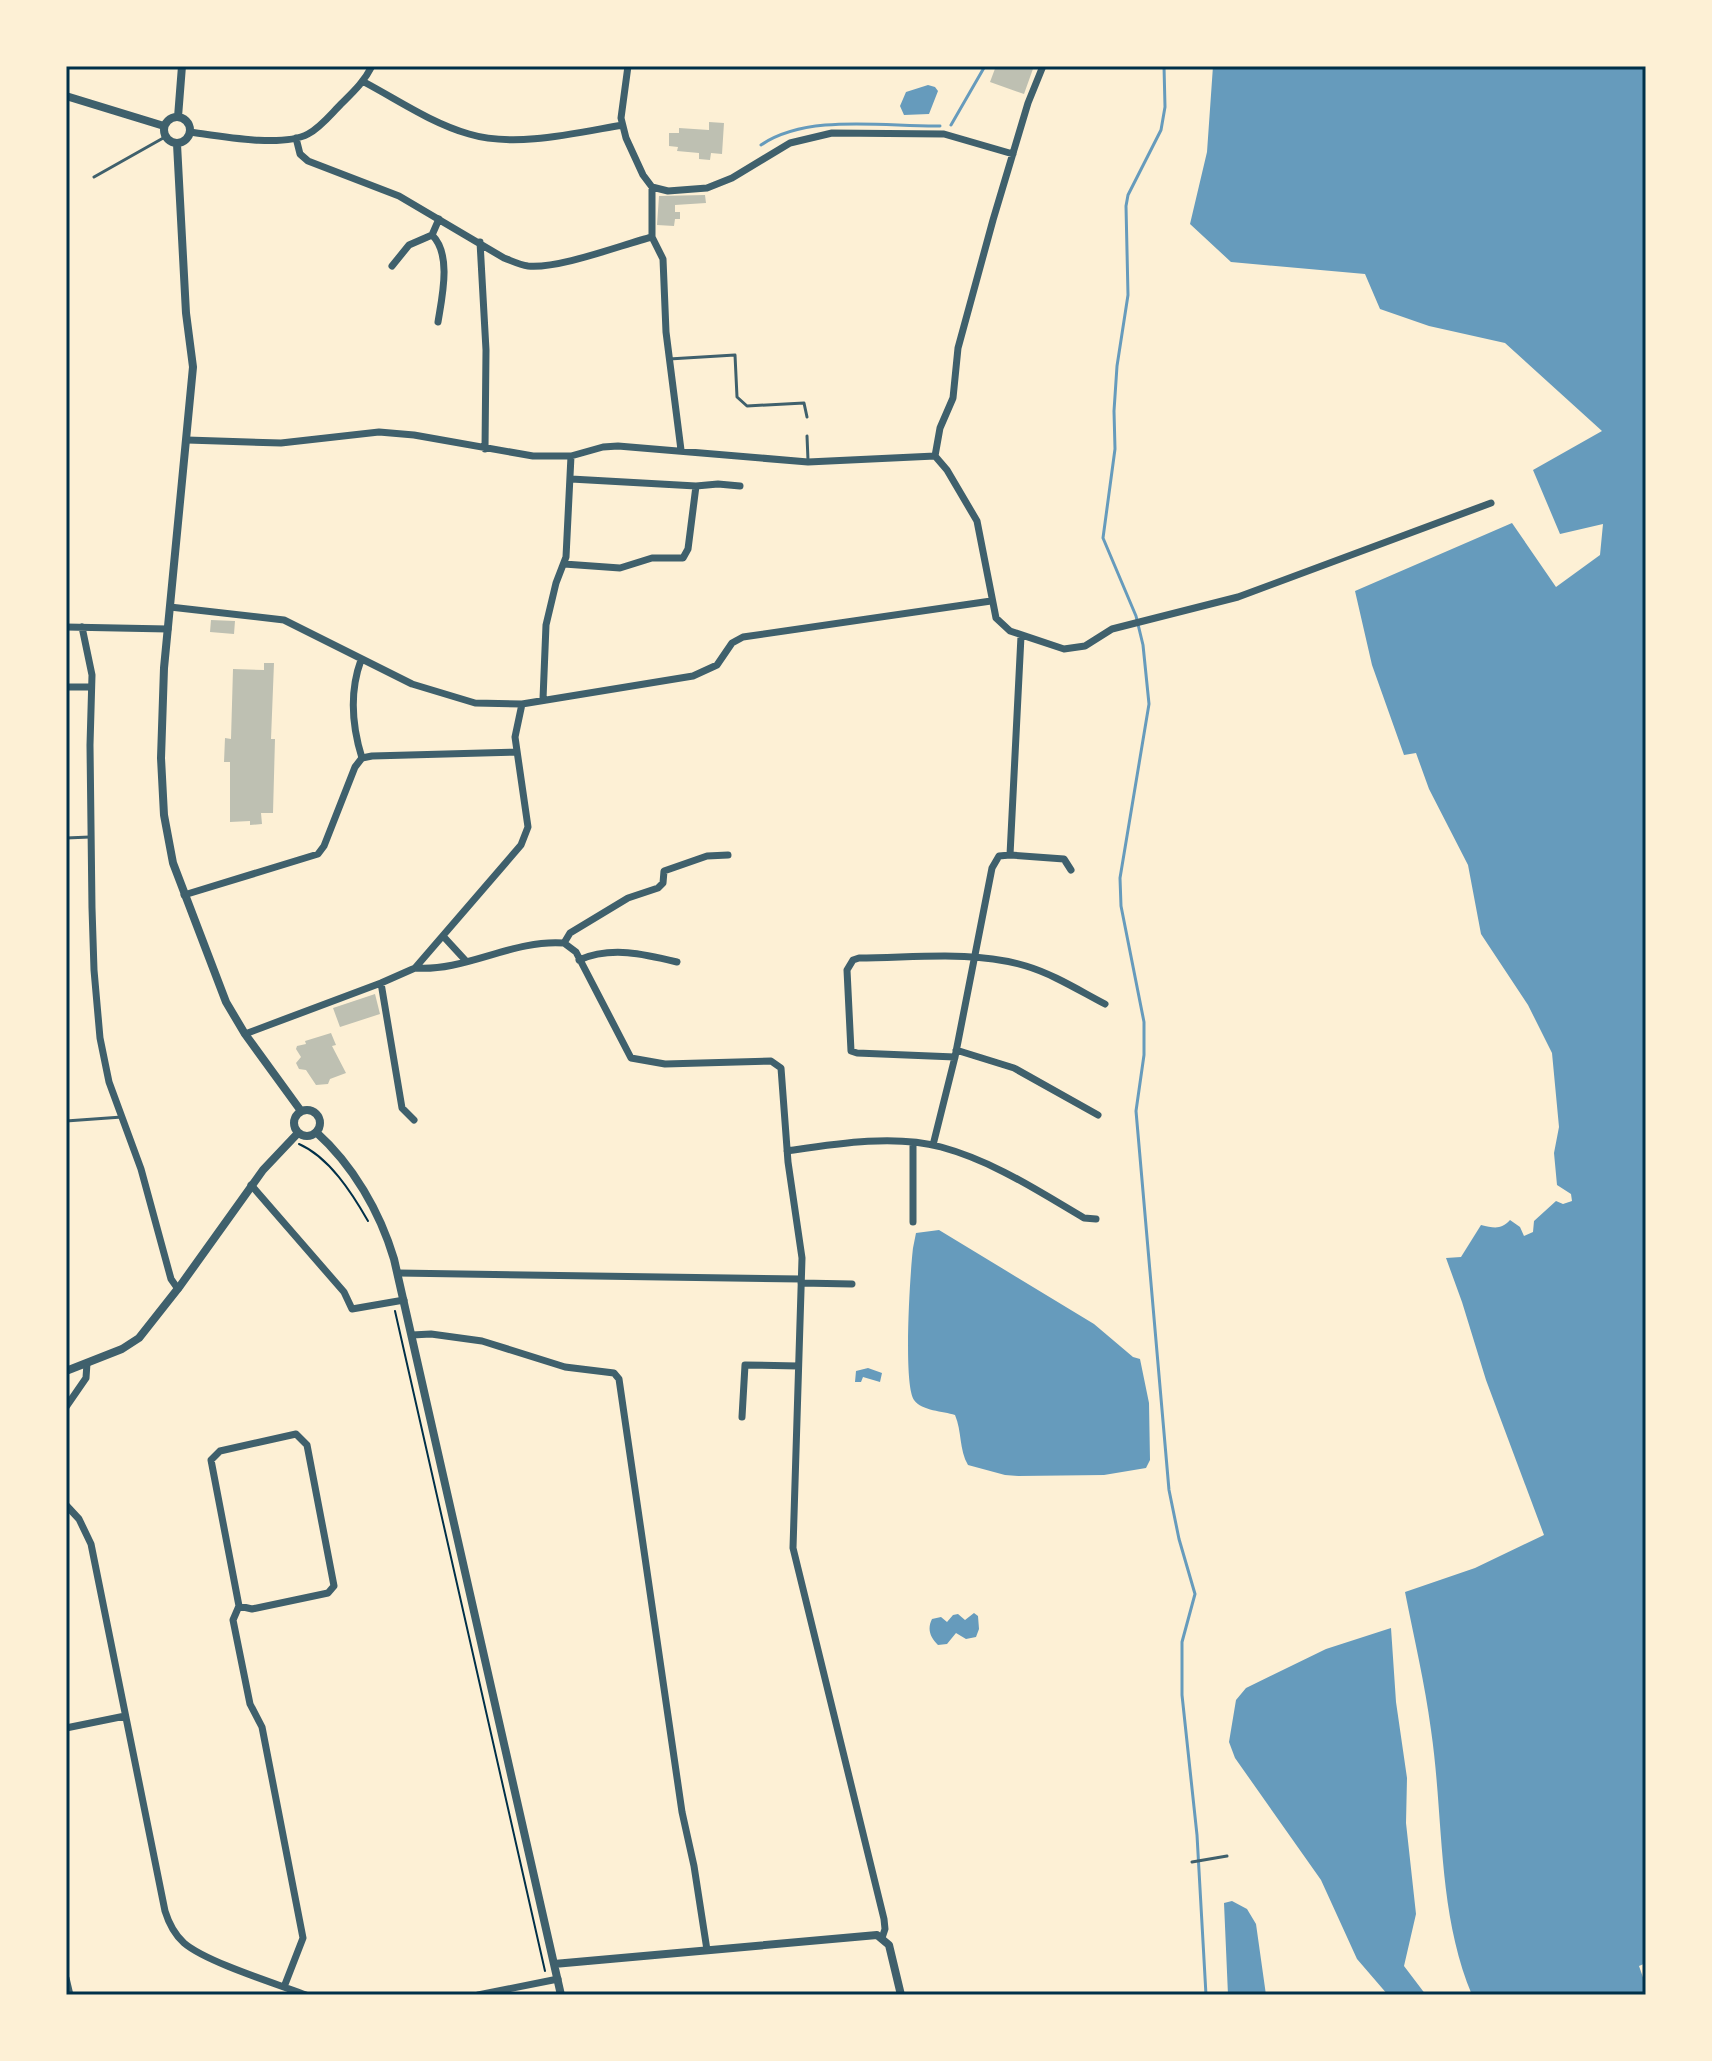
<svg xmlns="http://www.w3.org/2000/svg" width="1712" height="2061" font-family="'Golos Text',sans-serif">
  <rect width="100%" height="100%" fill="#fdf0d5"/>
  <path fill="#669bbc" d="M 1213,66 L 1646,66 L 1646,1963 L 1639,1966 L 1646,1986 L 1646,1995 L 1472,1995 C 1437,1911 1444,1819 1431,1730 C 1425,1684 1414,1638 1405,1592 L 1475,1568 L 1544,1535 L 1486,1380 L 1462,1302 L 1446,1258 L 1461,1257 L 1481,1225 C 1494,1228 1501,1230 1510,1220 L 1520,1227 L 1524,1236 L 1533,1232 L 1534,1221 L 1556,1201 L 1563,1204 L 1572,1201 L 1571,1194 L 1557,1185 L 1554,1153 L 1559,1127 L 1552,1053 L 1528,1005 L 1481,934 L 1468,865 L 1429,789 L 1416,753 L 1404,755 L 1372,665 L 1355,591 L 1512,523 L 1556,587 L 1600,555 L 1603,524 L 1560,534 L 1533,470 L 1602,431 L 1505,343 L 1429,326 L 1380,309 L 1365,274 L 1231,262 L 1190,224 L 1207,152 Z
    M 928,85 L 935,87 L 938,91 L 929,114 L 904,115 L 900,106 L 906,92 Z
    M 939,1230 L 1094,1324 L 1133,1357 L 1140,1359 L 1149,1403 L 1150,1460 L 1146,1468 L 1104,1475 L 1018,1476 L 1005,1475 L 968,1465 C 959,1450 962,1431 955,1415 C 943,1411 922,1411 914,1400 C 903,1384 910,1274 913,1248 L 916,1233 Z
    M 868,1368 L 882,1373 L 880,1382 L 863,1377 L 861,1382 L 855,1382 L 856,1371 Z
    M 958,1614 L 965,1620 L 974,1613 L 978,1616 L 979,1629 L 976,1637 L 966,1639 L 956,1633 L 947,1644 L 938,1645 C 930,1637 927,1629 932,1619 L 941,1617 L 947,1622 L 953,1615 Z
    M 1391,1628 L 1396,1702 L 1407,1778 L 1406,1823 L 1416,1914 L 1404,1966 L 1426,1995 L 1388,1995 L 1357,1959 L 1321,1880 L 1235,1758 L 1229,1742 L 1236,1700 L 1246,1688 L 1326,1649 Z
    M 1232,1901 L 1247,1909 L 1256,1924 L 1266,1995 L 1228,1995 L 1224,1903 Z"/>
  <g fill="none" stroke-linecap="round" stroke-linejoin="round">
    <path stroke="#669bbc" stroke-width="3" d="M 1164,66 L 1165,107 L 1161,130 L 1128,195 L 1126,206 L 1128,295 L 1117,366 L 1114,411 L 1115,449 L 1103,538 L 1136,616 L 1143,645 L 1149,704 L 1120,878 L 1121,906 L 1144,1022 L 1144,1055 L 1136,1111 L 1169,1490 L 1179,1539 L 1195,1594 L 1182,1642 L 1182,1695 L 1197,1835 L 1206,1995
      M 951,125 L 985,66
      M 761,145 C 808,113 886,127 940,126"/>
  </g>
  <path fill="#bec0b2" d="M 996,66 L 1034,66 L 1024,94 L 990,82 Z
    M 709,122 L 724,123 L 722,154 L 711,153 L 710,160 L 699,159 L 699,153 L 677,151 L 678,147 L 669,146 L 669,133 L 679,133 L 679,128 L 709,130 Z
    M 705,195 L 706,203 L 675,205 L 675,212 L 680,212 L 680,219 L 675,219 L 674,226 L 657,225 L 659,196 Z
    M 211,620 L 235,621 L 234,634 L 210,632 Z
    M 264,663 L 274,663 L 271,739 L 275,739 L 273,813 L 261,813 L 262,824 L 250,825 L 250,821 L 230,822 L 230,762 L 224,762 L 225,738 L 231,739 L 233,669 L 264,670 Z
    M 375,994 L 380,1014 L 340,1027 L 333,1008 Z
    M 331,1033 L 336,1045 L 332,1046 L 346,1073 L 330,1079 L 328,1084 L 316,1085 L 306,1070 L 299,1069 L 296,1063 L 301,1057 L 296,1049 L 297,1046 L 306,1044 L 305,1041 Z"/>
  <g fill="none" stroke-linecap="round" stroke-linejoin="round">
    <path stroke="#003049" stroke-width="2" d="M 299,1144 C 329,1157 352,1193 368,1221
      M 395,1311 L 545,1971"/>
    <path stroke="#3f606c" stroke-width="3" d="M 94,177 L 165,137
      M 669,359 L 735,355 L 737,397 L 747,406 L 804,403 L 807,417
      M 807,436 L 808,460
      M 66,838 L 90,837
      M 66,1121 L 122,1117
      M 1192,1862 L 1227,1856"/>
    <path stroke="#3f606c" stroke-width="7" d="M 628,66 L 621,118 L 626,138 L 643,175 L 652,187 L 652,237 L 663,259 L 666,332 L 681,450
      M 1043,66 L 1028,103 L 993,220 L 958,348 L 953,398 L 940,428 L 935,456 L 947,470 L 977,521 L 996,618 L 1010,631 L 1064,649 L 1085,646 L 1112,629 L 1238,597 L 1491,503
      M 364,82 C 398,100 431,123 469,134 C 515,148 576,133 622,125
      M 190,132 C 219,136 282,148 308,134 C 321,127 331,114 341,104 C 353,92 364,82 372,66
      M 296,138 L 300,154 L 308,161 L 399,196 L 504,258 C 512,261 520,265 528,266 C 559,269 621,245 652,237
      M 652,187 L 668,191 L 707,188 L 732,178 L 790,143 L 832,133 L 944,134 L 1013,154
      M 480,242 L 486,350 L 485,449
      M 392,266 L 409,245 L 432,235
      M 438,322 C 442,297 452,254 432,235 L 439,219
      M 187,440 L 281,443 L 379,432 L 414,435 L 533,456 L 571,456 L 603,447 L 618,446 L 808,462 L 935,456
      M 696,486 L 718,484 L 740,486
      M 564,564 L 620,568 L 652,558 L 683,558 L 688,549 L 696,486 L 571,479
      M 170,607 L 284,620 L 412,684 L 475,703 L 522,704 L 693,676 L 717,665 L 732,643 L 743,637 L 991,601
      M 66,627 L 168,629
      M 82,627 L 92,675 L 90,745 L 92,908 L 94,970 L 100,1038 L 109,1082 L 141,1169 L 171,1279 L 178,1289
      M 361,660 C 349,693 352,726 362,758
      M 66,687 L 91,687
      M 543,699 L 546,625 L 556,583 L 566,557 L 571,456
      M 1010,855 L 1064,859 L 1071,870
      M 184,895 L 318,854 L 324,846 L 355,767 L 362,758 L 372,756 L 517,752
      M 443,936 L 466,961
      M 564,943 L 570,933 L 628,898 L 658,888 L 663,883 L 664,871 L 707,856 L 728,855
      M 579,960 C 611,946 644,954 677,962
      M 415,968 C 465,972 513,939 564,943 L 576,952 L 631,1058 L 665,1064 L 771,1061 L 781,1068 L 788,1162 L 802,1258 L 793,1548 L 884,1919 L 885,1929 L 882,1938
      M 381,983 L 402,1108 L 414,1120
      M 245,1034 L 381,983 L 415,968 L 521,845 L 528,827 L 515,737 L 522,704
      M 956,1050 L 1014,1068 L 1098,1115
      M 955,1057 L 857,1053 L 851,1051 L 847,970 L 853,960 L 859,958 C 913,958 974,950 1026,966 C 1053,974 1080,991 1105,1004
      M 913,1143 L 913,1222
      M 933,1145 L 955,1057 L 992,868 L 999,856 L 1010,855 L 1021,636
      M 787,1151 C 834,1144 894,1134 941,1147 C 993,1161 1038,1191 1084,1218 L 1096,1219
      M 251,1185 L 344,1292 L 352,1309 L 404,1300
      M 398,1273 L 801,1279
      M 801,1283 L 852,1284
      M 412,1335 L 431,1334 L 482,1341 L 565,1367 L 614,1373 L 619,1379 L 682,1812 L 694,1866 L 707,1950
      M 66,1407 L 86,1378 L 87,1363
      M 742,1417 L 745,1365 L 798,1366
      M 66,1505 L 79,1519 L 91,1544 L 165,1911 C 169,1924 174,1934 184,1943 C 206,1962 277,1984 306,1995
      M 239,1606 L 211,1460 L 220,1451 L 296,1434 L 307,1445 L 334,1586 L 328,1593 L 252,1609 L 239,1606 L 233,1620 L 250,1704 L 262,1727 L 303,1938 L 284,1987
      M 66,1728 L 125,1716
      M 66,1978 L 70,1995
      M 478,1995 L 558,1979"/>
    <path stroke="#3f606c" stroke-width="8" d="M 66,96 L 164,126
      M164 130a13 13 0 1 1 26 0a13 13 0 1 1-26 0Z
      M 178,117 L 182,66
      M 177,144 L 186,313 L 193,367 L 164,668 L 161,758 L 164,815 L 173,863 L 226,1002 L 245,1034 L 301,1111
      M294 1123a13 13 0 1 1 26 0a13 13 0 1 1-26 0Z
      M 316,1132 C 353,1165 380,1212 394,1259 L 561,1995
      M 66,1371 L 122,1349 L 139,1338 L 180,1286 L 263,1170 L 298,1133
      M 554,1964 L 877,1935 L 889,1945 L 901,1995"/>
  </g>
  <rect width="1712" height="2061" fill="none" stroke="#fdf0d5" stroke-width="136"/>
  <rect x="68" y="68" width="1576" height="1925" fill="none" stroke="#003049" stroke-width="3"/>
</svg>
